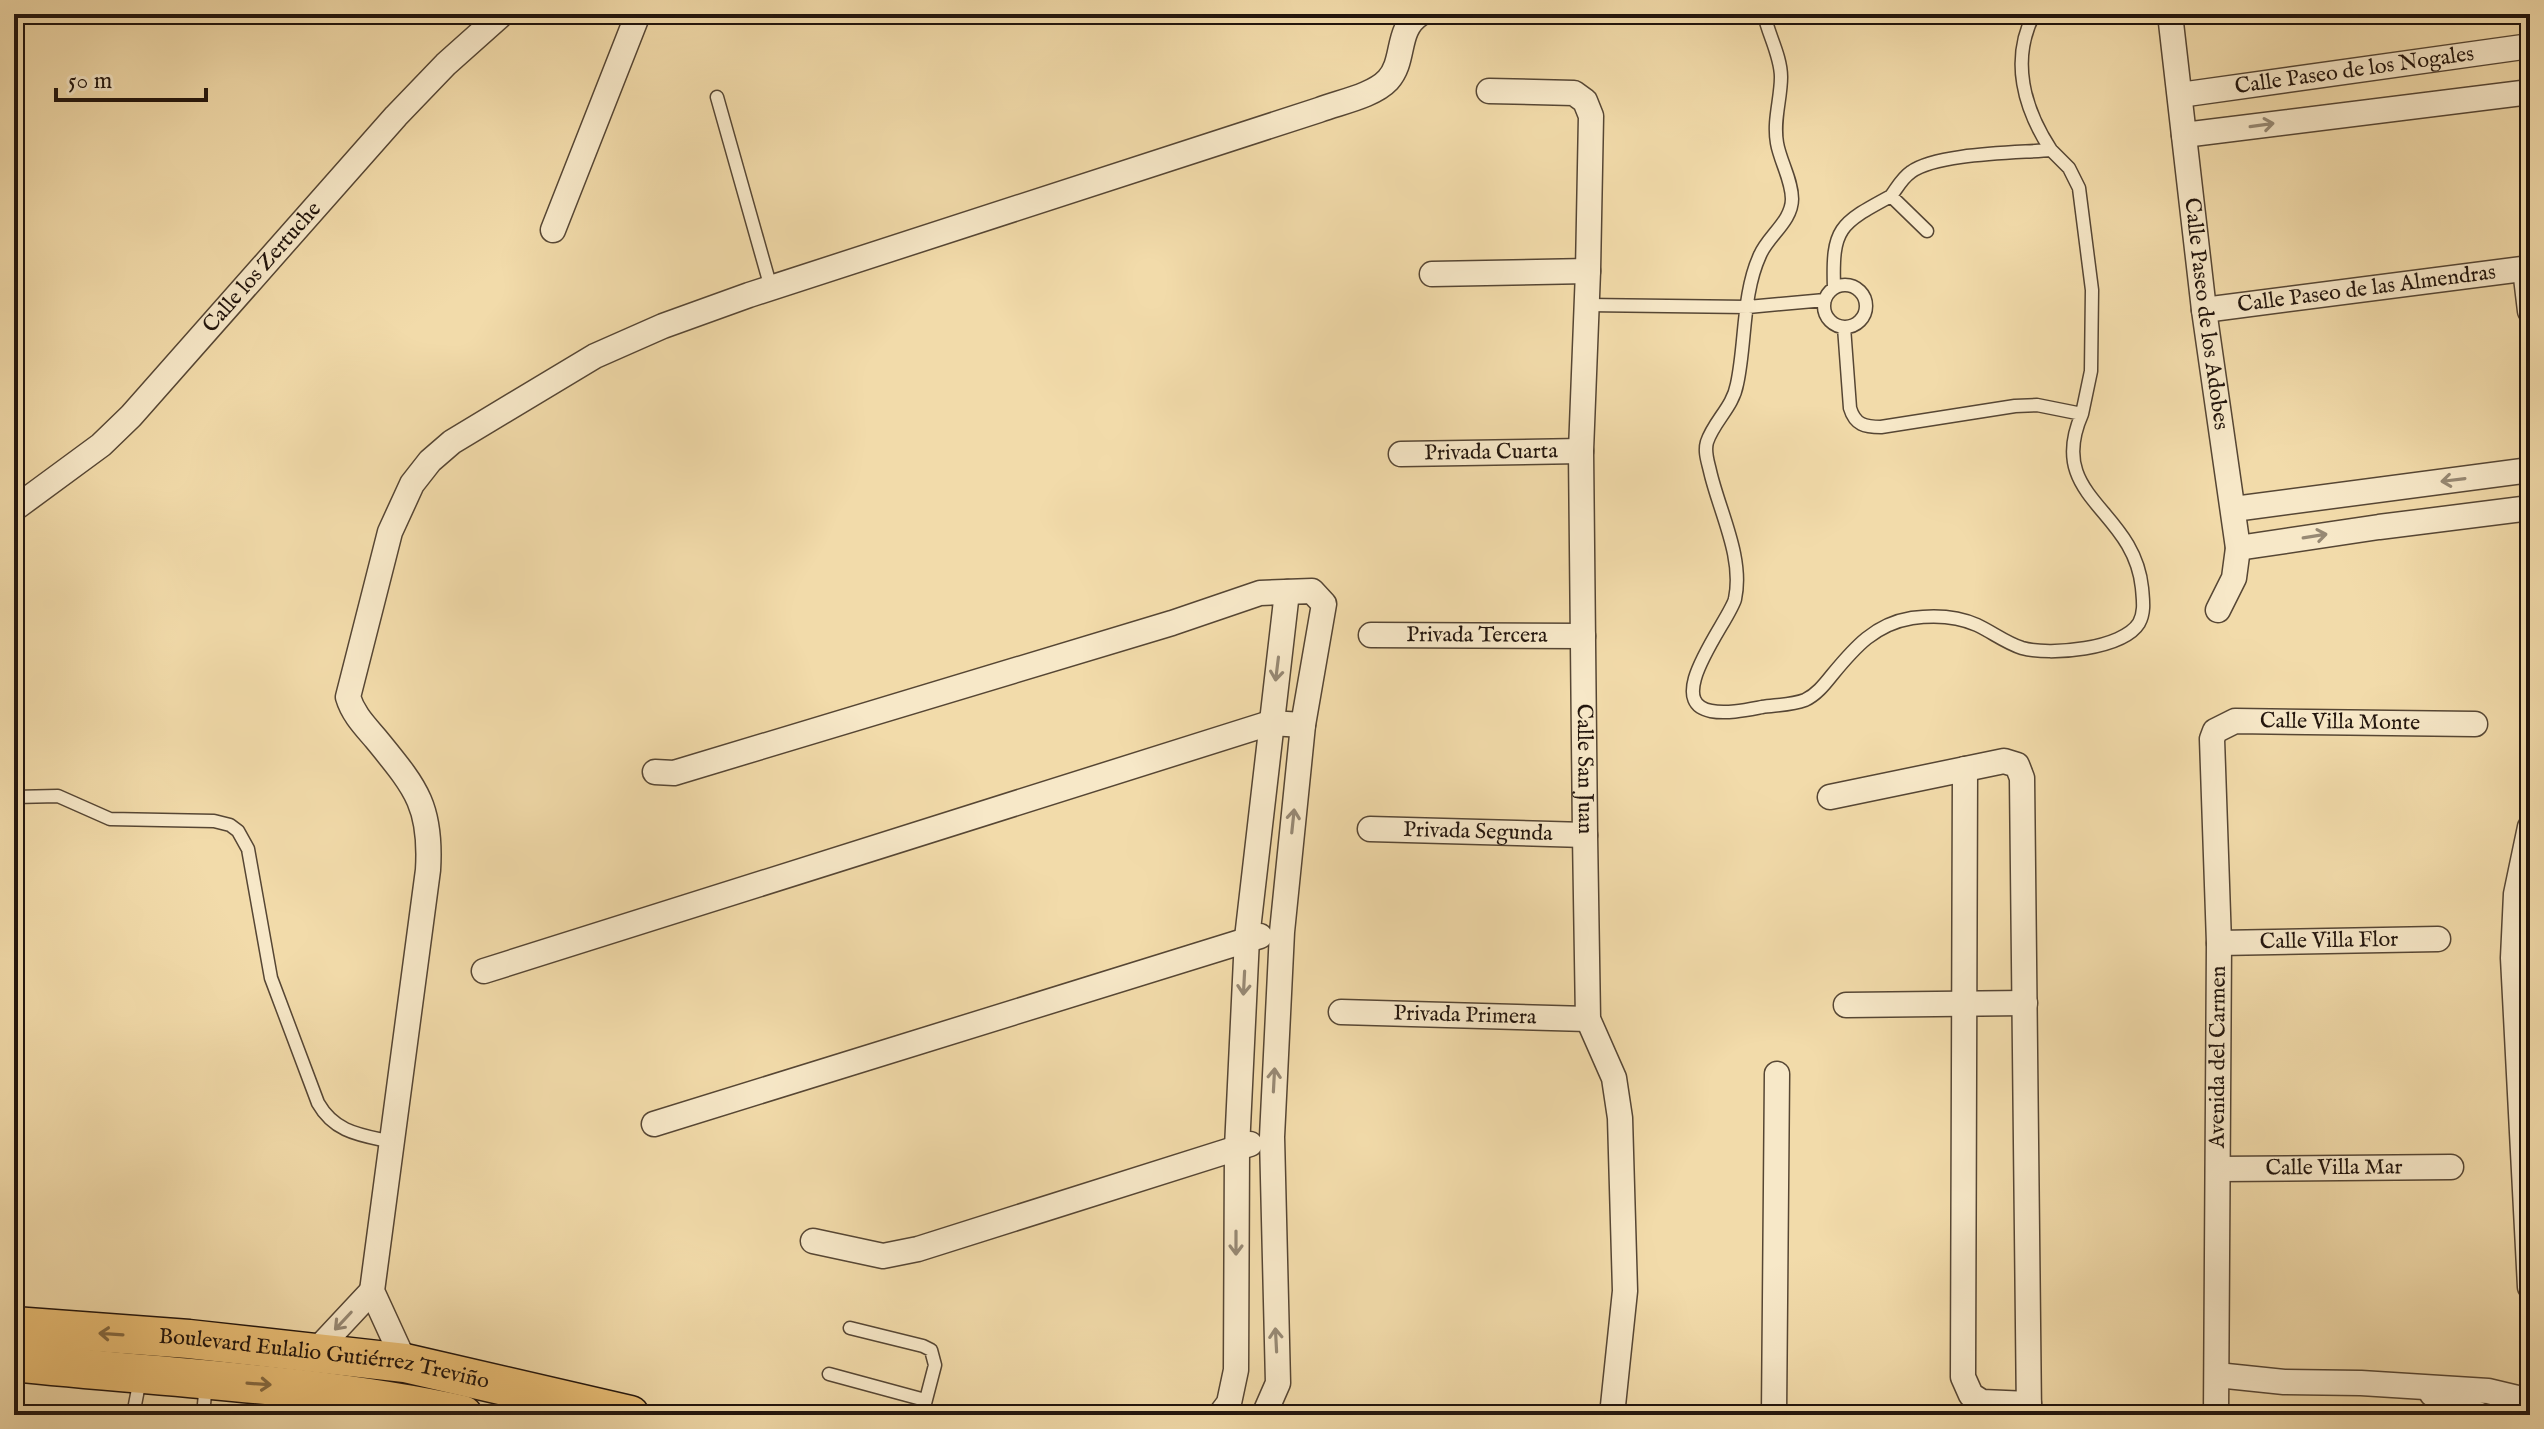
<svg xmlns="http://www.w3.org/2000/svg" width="2544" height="1429" font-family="'IM FELL English',serif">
  <rect width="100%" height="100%" fill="#f2dbaa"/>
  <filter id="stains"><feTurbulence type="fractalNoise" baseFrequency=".0025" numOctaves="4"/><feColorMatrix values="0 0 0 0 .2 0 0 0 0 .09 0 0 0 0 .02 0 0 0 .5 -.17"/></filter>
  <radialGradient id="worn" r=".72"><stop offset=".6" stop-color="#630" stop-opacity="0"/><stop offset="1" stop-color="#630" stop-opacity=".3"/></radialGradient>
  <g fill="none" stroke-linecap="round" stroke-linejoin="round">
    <defs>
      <path id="lane" d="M 1764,14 C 1768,34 1781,56 1781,77 C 1781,99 1773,120 1777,143 C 1780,161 1792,180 1792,199 C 1792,221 1768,236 1760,255 C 1742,294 1746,343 1737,384 C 1733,407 1714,421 1707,442 C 1704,452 1708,462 1710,471 C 1719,511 1744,557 1735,599 C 1730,620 1661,702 1711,711 C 1727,714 1746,710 1762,707 C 1776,705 1792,705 1805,700 C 1816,695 1824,685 1832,675 C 1855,647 1875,624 1912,618 C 1934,615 1957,616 1977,625 C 1992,632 2006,643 2022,648 C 2050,656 2123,649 2139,623 C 2145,612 2143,600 2142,588 C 2134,508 2045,498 2082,414
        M 2034,14 C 2010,60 2024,109 2051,150
        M 717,97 L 771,288
        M1824 306a21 21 0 1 1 42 0a21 21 0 1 1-42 0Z
        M 1834,288 C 1832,228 1839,224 1891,196 L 1927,231
        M 1587,305 L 1748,307 L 1825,300
        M 1844,327 L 1850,408 C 1855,425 1865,427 1881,427 L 2015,406 L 2037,405 L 2082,414 L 2091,371 L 2092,290 L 2079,188 L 2069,168 L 2051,150 C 2016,153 1937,153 1911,172 C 1902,178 1897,188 1891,196
        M 14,797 L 58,796 L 110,819 L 214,821 L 230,825 L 238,831 L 248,849 L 271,978 L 318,1103 C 335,1133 361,1135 392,1142
        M 850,1328 L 923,1346 L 931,1350 L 935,1365 L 922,1415
        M 829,1374 L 925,1400
        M 133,1415 L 140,1379
        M 203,1415 L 206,1383"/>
      <g id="street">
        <path id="s1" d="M 2170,14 L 2204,310 L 2238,548 L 2234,578 L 2218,610"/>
        <path id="s2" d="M 1489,91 L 1574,93 L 1585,101 L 1591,116 L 1588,271 L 1581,451 L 1585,835 L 1588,1019 L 1614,1078 L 1620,1118 L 1625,1291 L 1612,1415"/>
        <path id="s3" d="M 2180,95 L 2530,46"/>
        <path d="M 2184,135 L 2530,92"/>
        <path d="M 553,230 L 638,14"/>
        <path d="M 2525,269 L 2530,311"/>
        <path d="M 1432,274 L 1588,271"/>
        <path id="s4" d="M 2204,310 L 2530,268"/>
        <path id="s5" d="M 1401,454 L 1581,451"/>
        <path id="s6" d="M 14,509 L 101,445 L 131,416 L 396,116 L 446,64 L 502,14"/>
        <path d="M 2234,509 L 2530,470"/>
        <path d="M 2238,548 L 2379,527 L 2530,508"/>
        <path id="s7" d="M 1371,635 L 1583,636"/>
        <path d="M 1965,769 L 1963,1377 L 1971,1395 L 1982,1402 L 2029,1404"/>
        <path d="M 655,772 L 674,773 L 1172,623 L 1260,593 L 1312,591 L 1324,604 L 1303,725 L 1282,932 L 1272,1137 L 1278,1383 L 1264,1415"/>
        <path d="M 1830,797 L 2004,761 L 2017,765 L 2022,778 L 2029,1415"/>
        <path d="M 2530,827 L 2516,894 L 2513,958 L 2530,1287"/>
        <path id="s8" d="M 1370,829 L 1585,835"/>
        <path id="s9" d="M 2219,943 L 2438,939"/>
        <path d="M 484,971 L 1270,723 L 1303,725"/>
        <path d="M 1846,1005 L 2025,1003"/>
        <path id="s10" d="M 1341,1012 L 1588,1019"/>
        <path d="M 654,1124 L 1260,936"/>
        <path id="s11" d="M 2218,1169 L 2451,1167"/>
        <path d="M 813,1241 L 883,1256 L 918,1249 L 1250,1144"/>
        <path d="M 315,1352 L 372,1291"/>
        <path d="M 405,1363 L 372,1291 L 428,870 C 432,805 415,787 376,739 C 365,726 353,714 348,697 L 390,532 L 412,484 L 430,461 L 452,442 L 595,356 L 663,326 L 749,295 L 1319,110 C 1340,102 1373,96 1388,80 C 1406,60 1395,30 1420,14"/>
        <path d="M 2217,1375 L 2284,1382 L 2361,1383 L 2488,1391 L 2530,1401"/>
        <path d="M 2432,1394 L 2480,1415"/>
        <path d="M 1220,1415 L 1229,1403 L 1236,1370 L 1237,1148 L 1247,938 L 1287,592"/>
        <path d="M 1774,1415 L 1777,1074"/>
        <path id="s12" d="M 2216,1415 L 2219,943 L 2212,739 L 2215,731 L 2235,721 L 2475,724"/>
      </g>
      <g id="primary">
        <path id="s13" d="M 14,1326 L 189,1339 L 405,1363 L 630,1415"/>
        <path d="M 14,1362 C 164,1378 315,1383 463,1415"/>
      </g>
    </defs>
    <use href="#lane" stroke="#564634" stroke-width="15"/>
    <use href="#street" stroke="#564634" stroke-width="27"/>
    <use href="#primary" stroke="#22150d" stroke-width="41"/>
    <use href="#lane" stroke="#f7e8c8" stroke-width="12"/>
    <use href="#street" stroke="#f7e8c8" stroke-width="24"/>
    <use href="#primary" stroke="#e9be75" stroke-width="38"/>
  </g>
  <defs><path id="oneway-shaft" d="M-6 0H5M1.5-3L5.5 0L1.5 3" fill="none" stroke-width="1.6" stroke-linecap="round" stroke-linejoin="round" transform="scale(2)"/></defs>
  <g stroke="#978974">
    <use href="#oneway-shaft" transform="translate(2262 125) rotate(-8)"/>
    <use href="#oneway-shaft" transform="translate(2453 480) rotate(173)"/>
    <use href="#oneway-shaft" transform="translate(2315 536) rotate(-9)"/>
    <use href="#oneway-shaft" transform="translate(1277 669) rotate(97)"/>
    <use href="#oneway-shaft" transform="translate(1293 821) rotate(-84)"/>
    <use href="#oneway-shaft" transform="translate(1244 983) rotate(93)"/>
    <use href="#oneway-shaft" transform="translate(1274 1080) rotate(-87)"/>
    <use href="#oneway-shaft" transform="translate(1236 1243) rotate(90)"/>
    <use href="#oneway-shaft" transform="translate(343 1321) rotate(133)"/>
    <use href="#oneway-shaft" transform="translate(1276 1340) rotate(-93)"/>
  </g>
  <g stroke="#866a41">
    <use href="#oneway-shaft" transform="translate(111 1334) rotate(-176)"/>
    <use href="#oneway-shaft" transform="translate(259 1384) rotate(4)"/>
  </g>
  <g text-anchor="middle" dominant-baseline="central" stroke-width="8" stroke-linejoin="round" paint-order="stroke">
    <g font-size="22" fill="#22150d" stroke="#f7e8c8">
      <text stroke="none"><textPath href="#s3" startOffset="176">Calle Paseo de los Nogales</textPath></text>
      <text stroke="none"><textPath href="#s6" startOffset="348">Calle los Zertuche</textPath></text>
      <text stroke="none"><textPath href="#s4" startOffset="164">Calle Paseo de las Almendras</textPath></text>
      <text stroke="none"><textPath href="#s1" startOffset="302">Calle Paseo de los Adobes</textPath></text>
      <text stroke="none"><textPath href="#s5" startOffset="90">Privada Cuarta</textPath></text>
      <text stroke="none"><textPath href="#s7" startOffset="106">Privada Tercera</textPath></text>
      <text stroke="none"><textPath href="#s12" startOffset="812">Calle Villa Monte</textPath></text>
      <text stroke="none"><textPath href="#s2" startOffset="768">Calle San Juan</textPath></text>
      <text stroke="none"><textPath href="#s8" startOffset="108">Privada Segunda</textPath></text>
      <text stroke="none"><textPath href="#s9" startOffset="110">Calle Villa Flor</textPath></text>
      <text stroke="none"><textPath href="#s10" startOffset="124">Privada Primera</textPath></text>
      <text stroke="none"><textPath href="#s12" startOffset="358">Avenida del Carmen</textPath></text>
      <text stroke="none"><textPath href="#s11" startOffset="116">Calle Villa Mar</textPath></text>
      <text stroke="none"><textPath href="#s13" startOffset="312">Boulevard Eulalio Gutiérrez Treviño</textPath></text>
    </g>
  </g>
  <rect width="2544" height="1429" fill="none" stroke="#f2dbaa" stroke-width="48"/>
  <rect x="16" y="16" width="2512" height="1397" fill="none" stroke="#22150d" stroke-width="4"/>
  <rect x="24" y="24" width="2496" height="1381" fill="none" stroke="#22150d" stroke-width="2"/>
  <path d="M56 88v12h150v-12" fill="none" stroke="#22150d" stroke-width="4"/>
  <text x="68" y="88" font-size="24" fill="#22150d" stroke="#f7e8c8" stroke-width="6" paint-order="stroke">50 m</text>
  <rect width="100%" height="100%" filter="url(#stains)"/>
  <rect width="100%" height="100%" fill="url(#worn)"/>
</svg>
